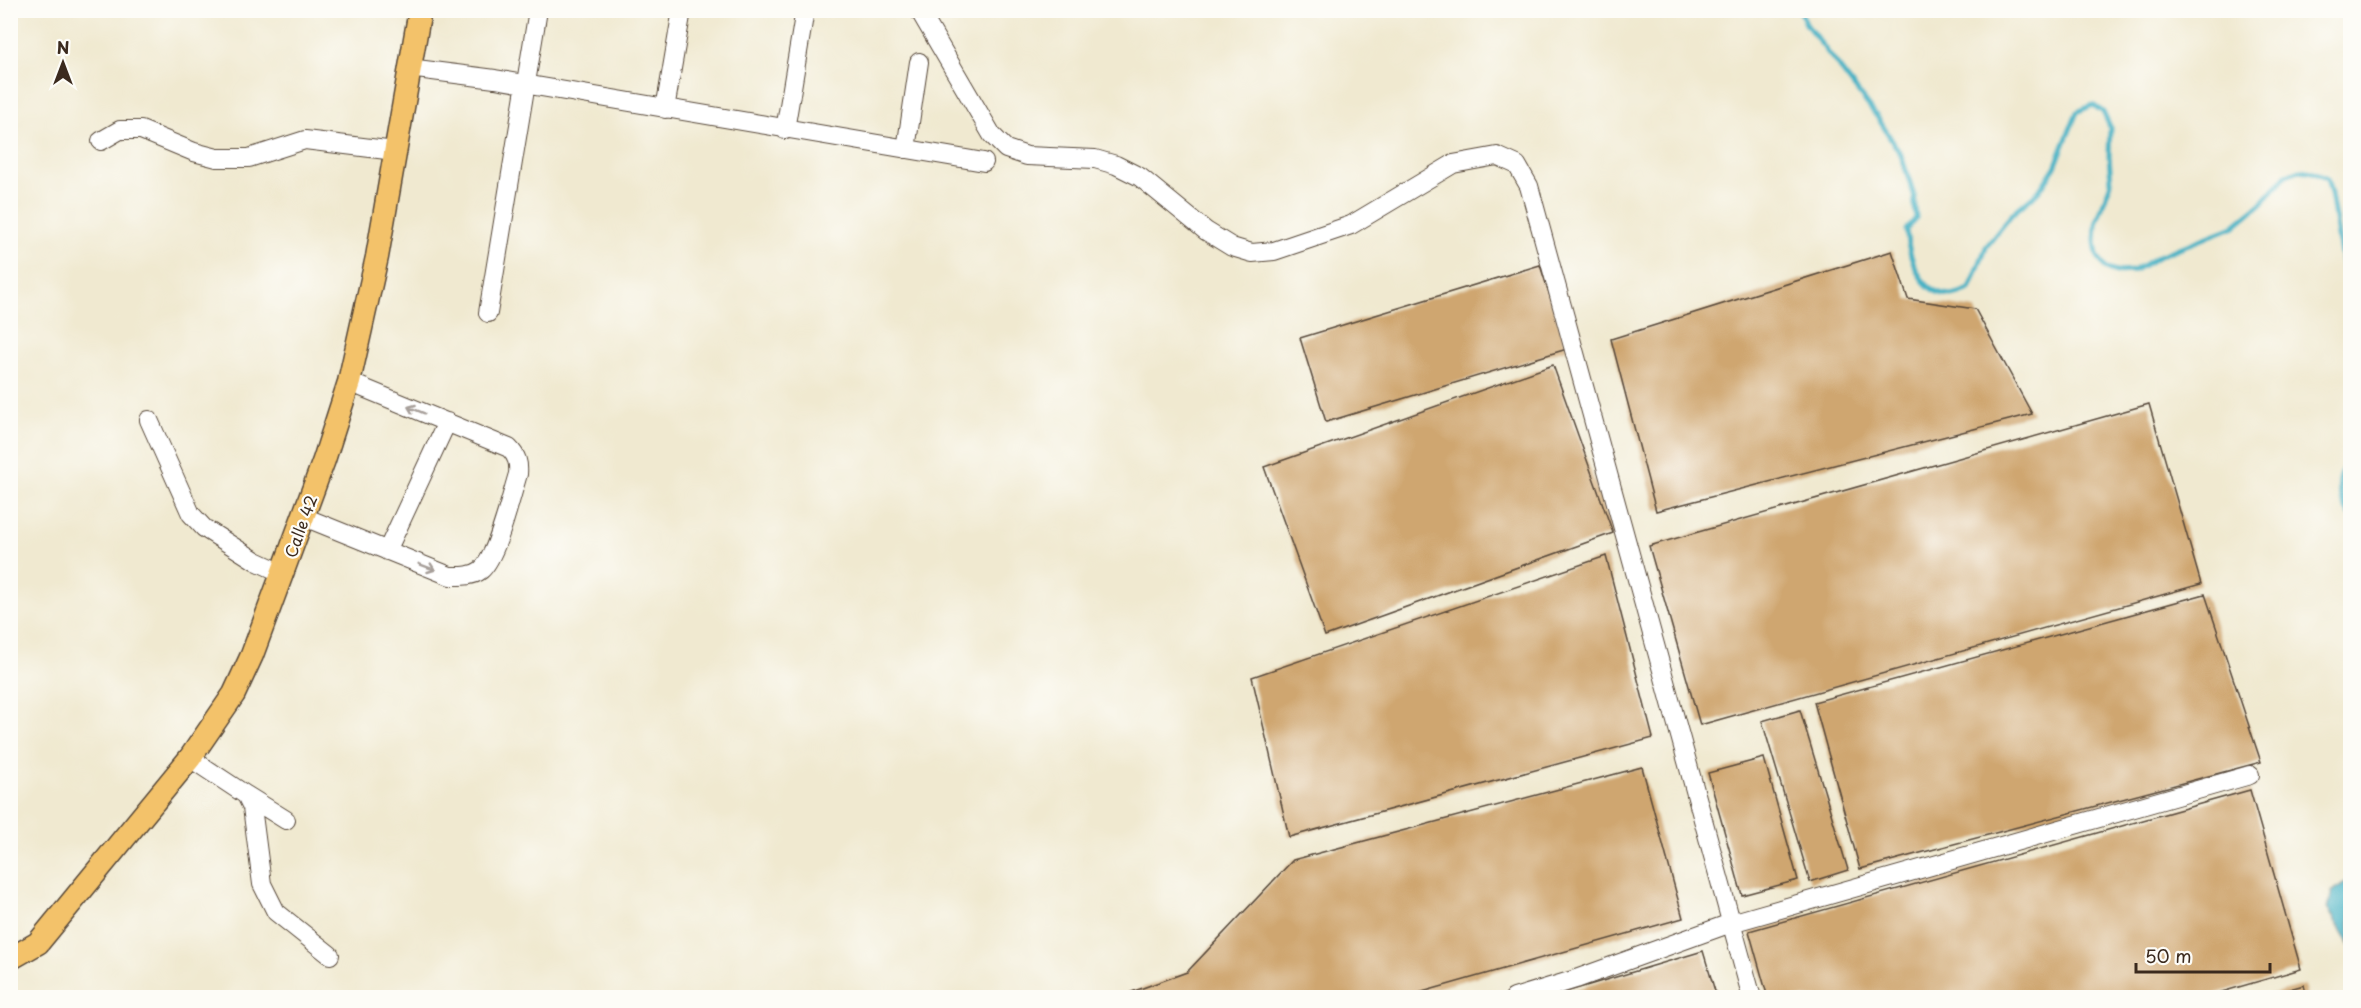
<svg xmlns="http://www.w3.org/2000/svg" width="2361" height="1008" font-family="'Playpen Sans',sans-serif">
  <rect width="100%" height="100%" fill="#fdfcf7"/>
  <filter id="ink" filterUnits="userSpaceOnUse"><feTurbulence type="fractalNoise" baseFrequency=".0167" numOctaves="2"/><feDisplacementMap in="SourceGraphic" scale="12" xChannelSelector="R" yChannelSelector="G"/><feConvolveMatrix kernelMatrix="1 2 1 2 8 2 1 2 1" color-interpolation-filters="sRGB"/></filter>
  <filter id="wash" filterUnits="userSpaceOnUse"><feTurbulence type="fractalNoise" baseFrequency=".008" numOctaves="4" result="noise"/><feDisplacementMap in="SourceGraphic" scale="24" xChannelSelector="R" yChannelSelector="G"/><feGaussianBlur stdDeviation="1.35" result="paint"/><feColorMatrix in="noise" values="0 0 0 0 0 0 0 0 0 0 0 0 0 0 0 0 0 1.4 0 .05"/><feComposite in="paint" operator="in"/></filter>
  <g filter="url(#wash)">
    <rect width="100%" height="100%" fill="#f0e9d0"/>
    <path fill="#47b2c5" stroke="#416e72" stroke-width="1.5" d="M 2350,878 L 2350,945 L 2328,909 L 2332,892 Z"/>
    <g fill="none" stroke-linecap="round" stroke-linejoin="round">
      <path stroke="#47b2c5" stroke-width="5" d="M 1800,10 L 1806,24 L 1878,118 L 1901,155 L 1914,195 L 1916,218 L 1906,230 C 1909,256 1919,295 1952,295 C 1958,294 1965,291 1970,289 L 1986,247 L 2012,214 L 2039,191 L 2055,167 L 2077,112 L 2093,105 L 2103,112 L 2110,127 L 2109,156 L 2111,182 L 2096,224 L 2095,242 L 2097,255 L 2106,269 L 2117,272 L 2133,271 L 2161,255 L 2233,227 L 2262,203 L 2286,175 L 2300,170 L 2313,172 L 2327,179 L 2331,194 L 2346,284 L 2350,297
        M 2350,455 C 2337,479 2335,492 2350,515"/>
    </g>
    <g id="blocks">
      <path fill="#cfa670" d="M 1892,251 L 1908,299 L 1975,309 L 2032,414 L 1656,511 L 1611,339 Z
        M 1540,265 L 1567,349 L 1326,422 L 1300,338 Z
        M 1553,365 L 1613,533 L 1325,636 L 1264,467 Z
        M 2149,404 L 2201,584 L 1700,725 L 1649,546 Z
        M 1606,556 L 1653,738 L 1289,837 L 1252,677 Z
        M 2205,594 L 2261,762 L 1860,869 L 1814,702 Z
        M 1800,710 L 1848,870 L 1810,882 L 1762,721 Z
        M 1764,758 L 1798,880 L 1742,895 L 1708,773 Z
        M 1642,767 L 1683,918 L 1401,998 L 1115,998 L 1187,972 L 1293,860 Z
        M 2250,790 L 2301,969 L 2201,998 L 1768,998 L 1749,931 Z
        M 1703,951 L 1717,998 L 1549,998 L 1549,997 Z
        M 2304,985 L 2307,998 L 2262,998 L 2261,997 Z"/>
    </g>
  </g>
  <g filter="url(#ink)">
    <use href="#blocks" fill-opacity="0" stroke="#564739" stroke-width="1.5"/>
    <g fill="none" stroke-linecap="round" stroke-linejoin="round">
      <defs>
        <path id="minor" d="M 919,10 L 992,135 L 1006,149 L 1027,156 L 1095,159 L 1116,165 L 1140,177 L 1206,231 L 1232,247 L 1252,253 L 1274,251 L 1351,225 L 1453,164 L 1497,156 L 1517,165 L 1529,186 L 1752,998
          M 409,68 L 495,79 L 984,162
          M 665,109 L 682,10
          M 785,130 L 805,10
          M 101,141 L 120,130 L 141,130 L 194,152 L 217,158 L 249,158 L 305,140 L 395,151
          M 906,149 L 919,62
          M 488,313 L 538,10
          M 149,420 L 191,514 L 204,528 L 256,561 L 282,573
          M 304,517 L 450,576 C 460,576 472,577 481,570 C 497,557 511,496 518,474 C 519,463 517,456 509,448 L 349,382
          M 387,551 L 447,422
          M 190,758 L 246,795 L 252,807 L 262,884 L 276,912 L 330,955
          M 246,795 L 286,820
          M 1514,998 L 1576,979 L 1731,923 L 2250,775"/>
        <path id="major" d="M 10,959 L 38,943 L 190,758 L 234,694 L 252,655 L 324,460 L 349,382 L 377,257 L 420,10"/>
      </defs>
      <use href="#minor" stroke="#564739" stroke-width="20"/>
      <use href="#major" stroke="#564739" stroke-width="25"/>
      <use href="#minor" stroke="#fff" stroke-width="18"/>
      <use href="#major" stroke="#f3c26a" stroke-width="22"/>
    </g>
    <defs><path id="oneway-shaft" d="M-6 0H5M1.5-3L5.5 0L1.5 3" fill="none" stroke-width="1.6" stroke-linecap="round" stroke-linejoin="round" transform="scale(1.5)"/></defs>
    <g stroke="#a79f9a">
      <use href="#oneway-shaft" transform="translate(416 410) rotate(-158)"/>
      <use href="#oneway-shaft" transform="translate(427 567) rotate(21)"/>
    </g>
  </g>
  <g text-anchor="middle" dominant-baseline="central" stroke-width="4.5" stroke-linejoin="round" paint-order="stroke">
    <g font-size="16" fill="#3b2a1e" stroke="#fdfcf7">
      <text transform="translate(300 526) rotate(-70)">Calle 42</text>
    </g>
  </g>
  <rect width="2361" height="1008" fill="none" stroke="#fdfcf7" stroke-width="36"/>
  <g transform="translate(63 63)" stroke="#fdfcf7" stroke-width="4.5" paint-order="stroke">
  <path d="M0-4.5L10 22L0 15L-10 22Z" fill="#3b2a1e"/>
  <text y="-9" font-size="16" font-weight="bold" text-anchor="middle" fill="#3b2a1e">N</text>
  </g>
  <path d="M2136 963v9h134v-9" fill="none" stroke="#3b2a1e" stroke-width="3"/>
  <text x="2145" y="963" font-size="18" fill="#3b2a1e" stroke="#fdfcf7" stroke-width="4.5" paint-order="stroke">50 m</text>
</svg>
